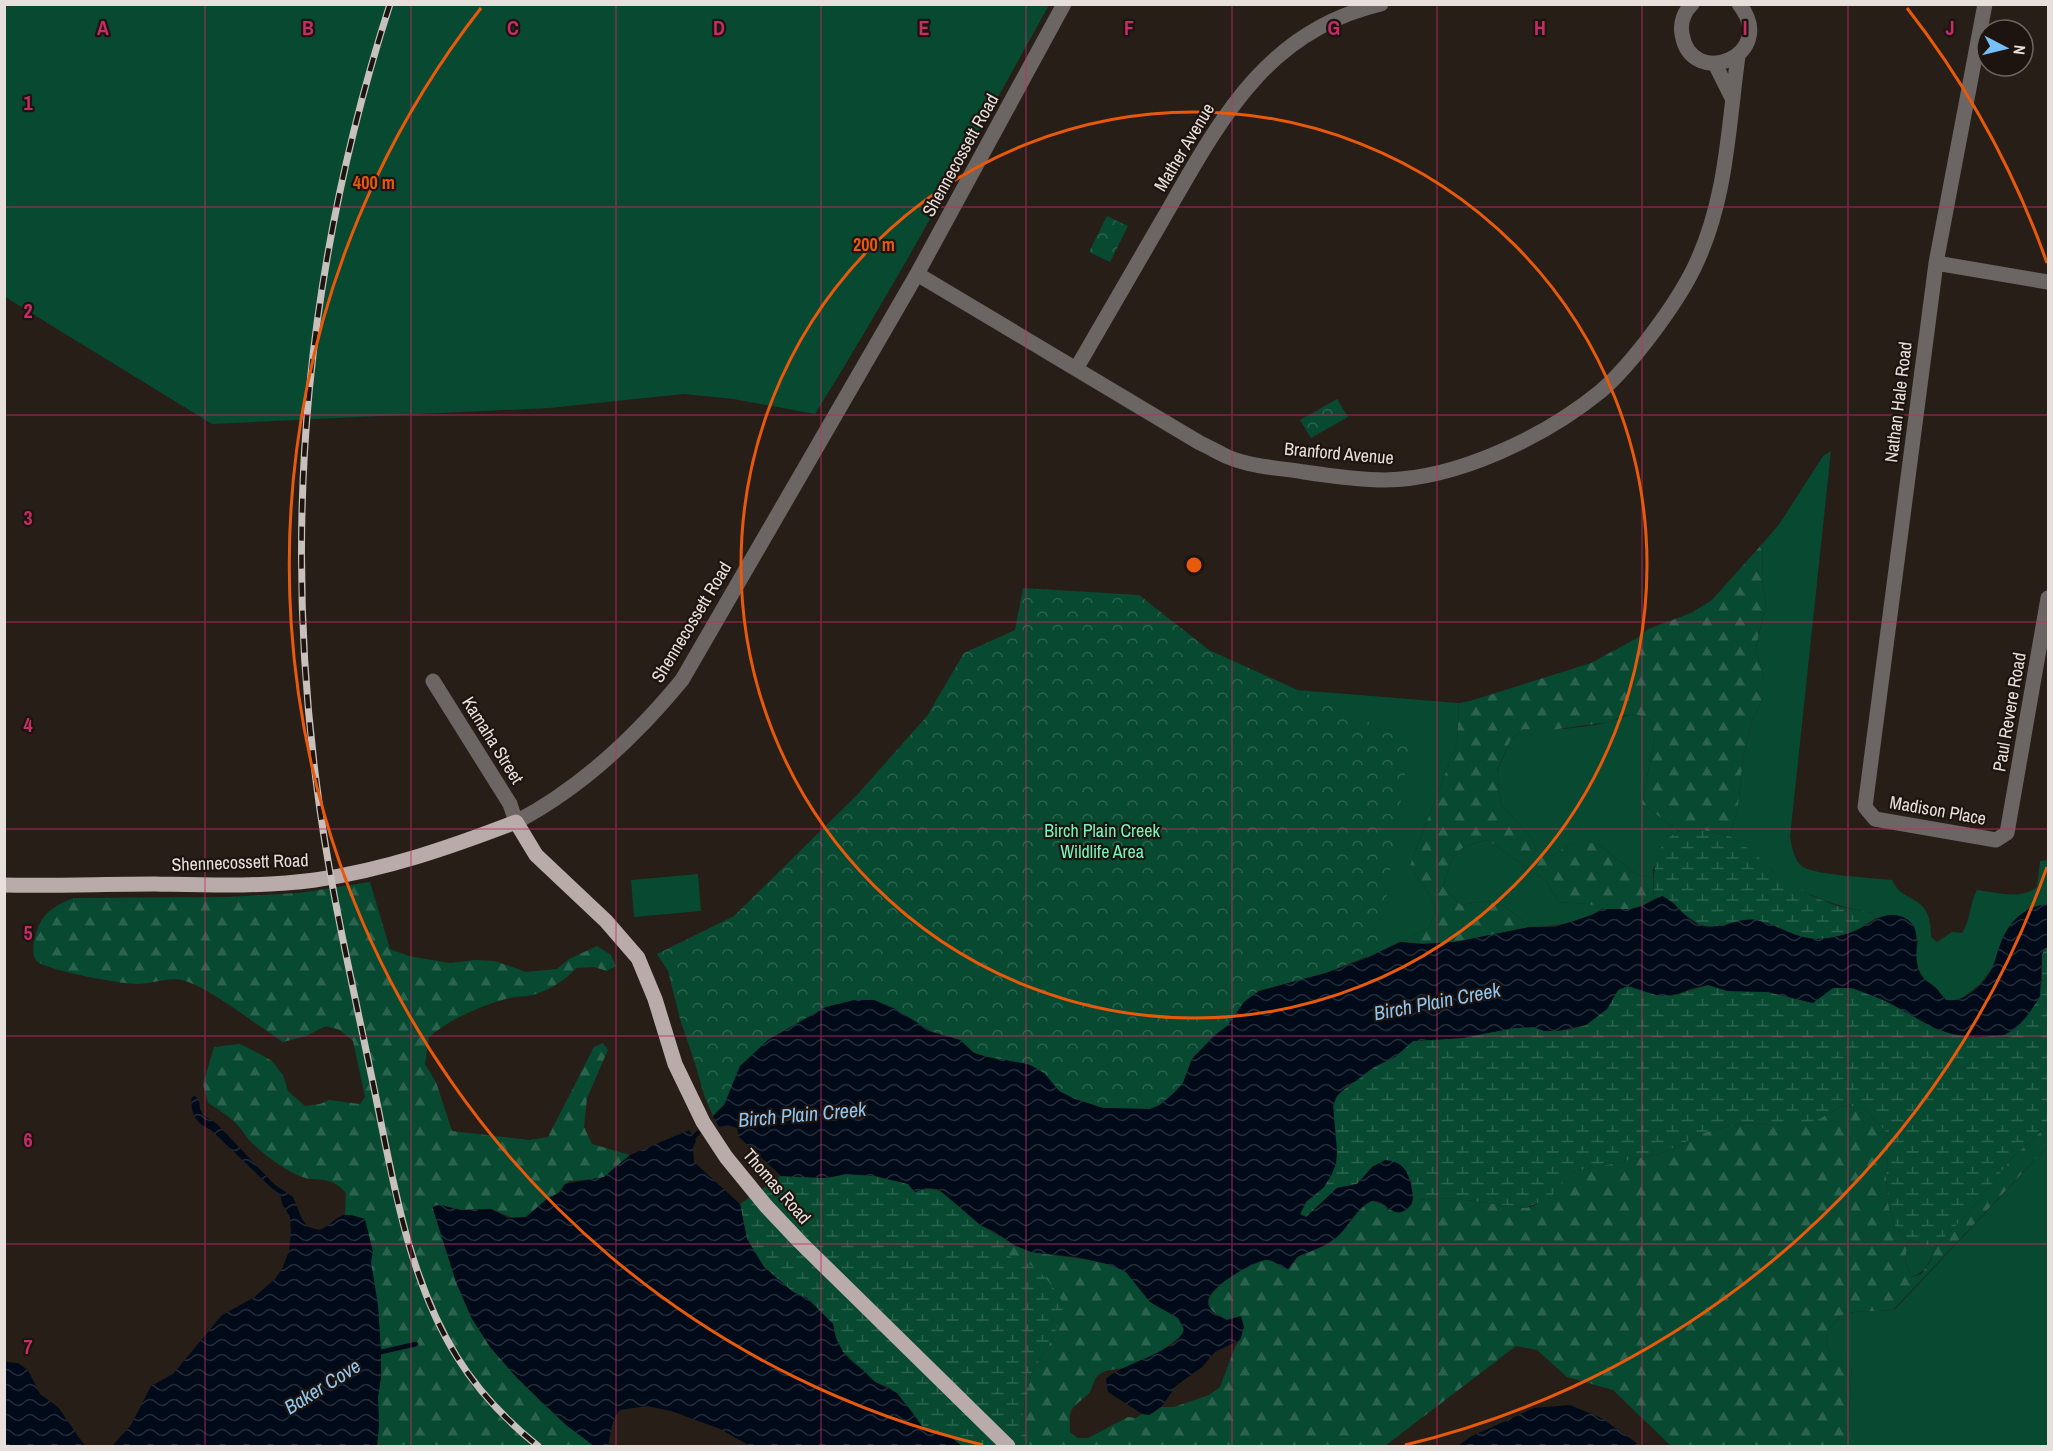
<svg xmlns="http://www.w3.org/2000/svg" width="2053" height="1451" font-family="'Archivo Narrow',sans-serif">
  <defs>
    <pattern id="forest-firs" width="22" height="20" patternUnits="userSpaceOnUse" patternTransform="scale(1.5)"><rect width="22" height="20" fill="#074931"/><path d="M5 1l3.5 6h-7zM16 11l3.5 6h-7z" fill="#2b634e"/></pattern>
    <pattern id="wetland-marsh" width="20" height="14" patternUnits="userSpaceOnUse" patternTransform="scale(1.5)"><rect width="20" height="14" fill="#074931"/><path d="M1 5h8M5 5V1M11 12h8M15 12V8" fill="none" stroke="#2b634e"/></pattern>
    <pattern id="park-crowns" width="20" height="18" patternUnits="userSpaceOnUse" patternTransform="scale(1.5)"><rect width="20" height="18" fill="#074931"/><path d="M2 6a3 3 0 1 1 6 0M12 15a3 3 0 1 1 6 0" fill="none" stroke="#2b634e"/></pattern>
    <pattern id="water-waves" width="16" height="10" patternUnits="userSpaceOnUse" patternTransform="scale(1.5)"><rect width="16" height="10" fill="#000a19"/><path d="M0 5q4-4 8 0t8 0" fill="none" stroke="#252d3a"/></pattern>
  </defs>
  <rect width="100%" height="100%" fill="#271e18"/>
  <path fill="#074931" d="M 4,5 L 5,4 L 1049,5 C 973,142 898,281 815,414 L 733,399 L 684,394 L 549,408 L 212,424 L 5,297 Z
    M 1831,451 L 1790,837 C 1792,847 1794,861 1803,867 C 1816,875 1874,878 1892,880 C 1904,906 1932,892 1931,937 L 1937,942 L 1952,932 L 1962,933 C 1971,920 1969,904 1977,890 C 1995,892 2021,900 2037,887 L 2040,861 L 2048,860 L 2048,904 L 2029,908 L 2003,937 L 1992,969 L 1979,985 L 1961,999 L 1953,1001 L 1946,1000 L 1938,990 L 1922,977 L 1918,969 L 1916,954 L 1918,941 L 1889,915 L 1876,918 L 1873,913 C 1834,906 1802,896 1771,869 C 1757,857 1745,846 1730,836 L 1738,807 L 1743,757 L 1752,721 L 1764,696 L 1764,678 L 1756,648 L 1766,603 L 1762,579 L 1763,543 L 1780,523 L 1823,456 Z
    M 1274,680 L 1297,690 L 1459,703 L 1457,743 L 1410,865 L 1428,893 L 1436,909 L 1429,928 L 1367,958 Z
    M 1635,714 L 1650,720 L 1655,737 L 1642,804 L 1679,831 L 1667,840 L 1653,870 L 1653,878 L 1636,874 L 1597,843 L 1573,843 L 1551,856 L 1537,852 L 1531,837 L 1501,805 L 1497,772 L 1510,741 L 1523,729 C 1548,731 1585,728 1608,722 C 1618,720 1625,715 1635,714 Z
    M 1488,840 L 1545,880 L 1559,902 L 1589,904 L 1603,909 C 1579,922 1556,927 1530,927 C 1502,903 1500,897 1461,905 L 1443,887 C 1454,854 1452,847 1488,840 Z
    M 698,874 L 701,911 L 634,917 L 631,880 Z
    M 2048,1146 L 2048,1446 L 1847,1446 L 1852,1367 C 1834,1355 1826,1355 1826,1332 C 1831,1328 1837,1318 1843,1315 C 1856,1309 1881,1313 1895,1309 Z
    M 1908,1240 L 1935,1247 C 1930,1262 1927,1272 1911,1277 L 1905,1262 Z"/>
  <path fill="url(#forest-firs)" d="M 1763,543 L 1762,579 L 1766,603 L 1756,647 L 1764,678 L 1764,696 L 1752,721 L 1743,757 L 1738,807 L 1730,836 L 1702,830 L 1679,831 L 1642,804 L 1655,737 L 1650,720 L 1635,714 L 1623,716 L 1609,722 L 1543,731 L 1523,729 L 1510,741 L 1497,771 L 1501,805 L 1531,837 L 1537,852 L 1551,856 L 1573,843 L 1597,843 L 1636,874 L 1653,878 L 1654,899 L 1642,906 L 1631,909 L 1603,909 L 1589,904 L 1559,902 L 1545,880 L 1488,840 C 1452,847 1454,854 1443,887 L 1461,905 C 1500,897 1502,903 1530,927 L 1455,942 L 1423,944 L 1400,942 L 1429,928 L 1436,909 L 1428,893 L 1410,865 L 1457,743 L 1459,703 L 1470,701 L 1591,663 L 1637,638 L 1648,629 L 1691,613 L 1712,600 Z
    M 370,882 L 390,949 L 409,956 L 450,963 L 475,960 L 495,961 L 526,972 L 557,969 L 569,959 L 597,946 L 611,955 L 616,966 L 607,971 L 594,967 L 576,968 C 565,981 545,993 528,996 C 522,997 515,996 509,998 C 480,1006 452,1018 429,1037 L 425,1064 L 436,1082 L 452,1131 L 529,1140 L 548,1137 L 594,1047 L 603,1043 L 608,1050 L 587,1098 L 584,1127 L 592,1144 L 630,1155 L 604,1177 L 597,1179 L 570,1181 L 563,1186 L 558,1194 L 547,1199 L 526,1217 L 513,1218 L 491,1209 L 460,1210 L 436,1205 L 471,1317 L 490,1347 L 540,1401 L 594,1446 L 377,1446 L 379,1425 L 378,1397 L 381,1377 L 381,1352 L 378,1306 L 369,1260 L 373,1252 L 369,1241 L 352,1215 L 345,1215 L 346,1193 C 327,1172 316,1185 295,1174 C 281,1167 264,1154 253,1144 C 248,1140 245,1134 241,1129 C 232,1118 220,1110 208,1103 L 203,1084 L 214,1047 L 240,1044 L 260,1054 L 272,1061 L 283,1075 L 288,1091 L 305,1106 L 320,1104 L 329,1100 L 360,1104 L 365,1097 L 353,1041 L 340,1030 L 326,1026 L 306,1036 L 283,1042 C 256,1025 211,988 182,980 C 168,977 151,984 137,984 C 122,984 42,970 36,960 C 30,951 35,935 39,925 C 45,911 60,903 74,898 L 227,897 L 299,893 Z
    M 1858,1106 L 1864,1108 L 1887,1133 L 1889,1141 L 1886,1179 L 1889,1208 L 1895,1226 L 1908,1240 L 1905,1262 L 1911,1277 L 1921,1274 L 1930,1262 L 1935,1247 L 1970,1211 L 2012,1158 L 2048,1125 L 2048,1146 L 1894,1309 C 1881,1313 1856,1309 1843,1315 C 1837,1318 1831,1328 1826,1332 C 1826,1355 1834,1355 1852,1366 L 1847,1446 L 1671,1446 L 1613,1390 L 1567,1377 L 1537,1350 L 1516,1346 L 1385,1446 L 1029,1445 L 1021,1423 L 1029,1384 L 1032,1372 L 1054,1336 L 1029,1264 L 1008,1257 L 1004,1251 L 1007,1240 C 1038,1262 1085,1252 1122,1270 C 1135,1276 1141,1295 1152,1303 C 1163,1312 1186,1315 1183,1333 C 1170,1348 1146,1359 1127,1367 C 1119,1370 1108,1368 1100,1374 C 1093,1378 1094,1387 1089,1393 C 1071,1411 1069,1404 1070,1432 L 1078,1438 L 1088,1438 L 1128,1417 L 1135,1418 L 1142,1414 L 1153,1413 L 1161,1407 L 1174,1407 L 1209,1395 L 1220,1387 L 1235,1347 L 1242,1336 C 1239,1332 1235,1325 1230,1322 C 1223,1316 1212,1315 1209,1305 C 1204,1289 1252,1262 1265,1260 C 1274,1259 1285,1262 1294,1263 L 1297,1257 C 1311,1252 1328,1245 1339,1235 C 1351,1224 1357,1208 1372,1201 L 1385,1205 L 1388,1210 L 1411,1204 L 1413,1198 L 1426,1200 L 1451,1198 L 1525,1208 L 1534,1206 L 1572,1172 L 1660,1154 L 1706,1132 L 1748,1122 L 1768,1125 L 1819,1119 L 1840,1107 Z"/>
  <path fill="url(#wetland-marsh)" d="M 1702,830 L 1730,836 L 1752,851 L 1772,870 L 1812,896 L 1837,906 L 1873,913 L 1876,918 L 1854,932 L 1830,938 L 1817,939 L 1794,936 L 1752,920 L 1712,927 L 1700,925 L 1659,897 L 1654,899 C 1653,877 1653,842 1678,832 C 1685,829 1695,831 1702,830 Z
    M 2048,947 L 2048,1125 L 2012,1158 L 1970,1211 L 1935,1247 L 1908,1240 L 1895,1226 L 1889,1208 L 1886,1179 L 1889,1141 L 1887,1133 L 1864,1108 L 1858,1106 L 1840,1107 L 1819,1119 L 1807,1123 L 1768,1125 L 1748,1122 L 1706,1132 L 1660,1154 L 1572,1172 L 1550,1198 L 1525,1208 L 1451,1198 L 1426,1200 L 1413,1198 L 1411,1180 L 1360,1180 L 1357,1184 L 1337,1188 L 1306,1218 L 1300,1214 L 1306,1202 L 1324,1187 L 1337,1156 L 1333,1106 L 1338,1094 L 1374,1067 L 1395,1057 L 1413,1041 L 1462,1038 L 1513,1028 L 1534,1027 L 1544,1031 L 1557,1031 L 1572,1029 L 1586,1025 L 1607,1009 L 1618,990 L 1628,986 L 1671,996 L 1708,985 L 1728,991 L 1768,992 L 1813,1003 C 1818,998 1828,989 1836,987 C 1861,982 1922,1023 1949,1033 C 1966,1039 1987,1037 2004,1035 L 2042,982 L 2042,954 L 2045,948 Z
    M 847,1174 L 875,1176 L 908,1184 L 915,1192 C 944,1178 960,1212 982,1226 C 990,1231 999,1235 1007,1240 L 1004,1251 C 1010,1260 1020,1259 1029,1264 C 1045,1273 1055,1290 1064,1304 L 1054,1336 L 1032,1372 L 1029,1384 L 1021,1423 L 1030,1446 L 962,1446 L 949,1437 L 943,1437 L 928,1432 L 922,1426 L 911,1410 L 890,1388 L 875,1382 L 843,1352 L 834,1334 L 833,1324 L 807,1298 L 793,1292 L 764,1267 L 747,1239 L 740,1204 L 781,1176 L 826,1178 Z"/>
  <path fill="url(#park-crowns)" d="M 1107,216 L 1128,226 L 1110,262 L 1089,252 Z
    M 1337,399 L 1348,417 L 1311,438 L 1300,420 Z
    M 1023,588 L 1139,595 L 1209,650 L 1410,741 L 1378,952 L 1326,973 L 1259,991 L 1244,1002 L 1228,1025 L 1214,1036 L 1192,1059 L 1183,1083 L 1176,1091 L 1160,1105 L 1150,1109 L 1103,1108 L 1068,1097 L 1059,1091 L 1045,1074 L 1036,1068 L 1027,1064 L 987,1057 L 974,1053 L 960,1040 L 932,1032 L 895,1009 L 874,1000 L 855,1000 L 826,1007 L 768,1040 L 762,1046 L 724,1105 L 713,1116 L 704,1095 L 695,1063 L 680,1019 L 668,971 L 657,954 L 734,916 L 857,795 L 927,716 L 964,653 L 1015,630 Z"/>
  <path fill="url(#water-waves)" d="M 1662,896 C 1677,902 1683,917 1697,924 C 1718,933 1737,917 1756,920 C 1777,924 1791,937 1817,939 C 1828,939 1842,936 1852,932 C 1869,926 1883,909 1903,917 C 1926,927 1911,953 1919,970 C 1924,983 1931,982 1937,989 C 1940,993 1942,996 1946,1000 C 1964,1003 1983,986 1991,970 C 1995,964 1996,955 1999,948 C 2007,923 2022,907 2048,904 L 2048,947 L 2045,948 L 2042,954 L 2040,997 L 2027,1016 L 2015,1029 L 2004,1035 L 1978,1037 L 1952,1034 L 1934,1028 L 1886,1001 L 1852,988 L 1833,988 L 1813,1003 L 1768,992 L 1728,991 L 1708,985 L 1690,989 L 1678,994 L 1659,996 L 1628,986 L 1618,990 L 1607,1009 L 1586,1025 L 1557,1031 L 1544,1031 L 1534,1027 L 1514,1028 L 1462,1038 L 1413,1041 L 1395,1057 L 1374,1067 L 1356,1081 L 1349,1084 L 1336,1097 L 1333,1106 L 1337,1151 L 1336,1164 L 1331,1176 L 1324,1187 L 1306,1202 L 1300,1214 L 1306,1217 L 1337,1188 L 1357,1184 L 1372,1167 L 1385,1160 C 1406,1162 1409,1174 1412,1191 C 1413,1198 1414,1203 1408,1208 C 1392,1222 1386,1198 1372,1201 C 1360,1204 1348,1226 1340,1234 C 1329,1246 1313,1249 1299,1256 C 1295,1258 1292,1265 1288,1269 C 1280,1268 1274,1259 1266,1260 C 1252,1262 1211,1286 1208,1300 C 1206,1310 1219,1317 1227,1320 L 1241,1316 L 1244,1327 L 1240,1340 L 1215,1352 L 1202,1367 L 1177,1385 L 1161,1407 L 1149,1415 L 1142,1414 L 1108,1392 L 1106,1379 C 1123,1362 1178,1353 1184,1329 L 1178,1318 L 1150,1302 L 1125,1271 L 1107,1264 L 1077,1257 L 1031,1252 L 1014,1245 L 994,1231 L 982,1226 L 938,1189 L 926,1188 L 915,1192 L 908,1184 L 875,1176 L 847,1174 L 826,1178 L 781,1176 L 739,1137 L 737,1128 L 728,1125 L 719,1127 L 713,1116 L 724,1105 L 740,1066 L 768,1040 L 826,1007 L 855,1000 L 874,1000 L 895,1009 L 932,1032 L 960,1040 L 974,1053 L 987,1057 L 1027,1064 L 1036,1068 L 1045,1074 L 1059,1091 L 1075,1099 L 1103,1108 L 1150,1109 L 1160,1105 L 1176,1091 L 1183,1083 L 1192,1059 L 1214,1036 L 1228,1025 L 1244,1002 L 1259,991 L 1326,973 L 1367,958 L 1400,942 L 1423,944 L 1455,942 L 1530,927 L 1555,927 L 1592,915 L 1603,909 L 1631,909 L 1642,906 Z
    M 195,1096 L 199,1100 L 200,1109 L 203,1115 L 216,1123 L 274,1184 L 293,1197 L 302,1219 L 308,1227 L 320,1230 C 341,1219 336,1209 365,1219 L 373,1252 L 371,1261 L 378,1306 L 381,1352 L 381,1377 L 378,1397 L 379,1425 L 377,1446 L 112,1446 L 131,1425 L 151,1386 L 173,1374 L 222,1315 L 253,1298 L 275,1279 L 282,1269 L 289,1251 L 291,1233 L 290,1217 L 282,1204 L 281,1197 L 211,1130 C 208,1128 205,1127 202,1125 C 193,1119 190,1106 192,1097 Z
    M 689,1130 L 696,1141 L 693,1147 L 694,1162 L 740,1204 L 747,1239 L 764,1267 L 793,1292 L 807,1298 L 833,1324 L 836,1338 L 843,1352 L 851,1361 L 862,1369 L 875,1382 L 897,1393 L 922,1426 L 928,1432 L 952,1438 L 962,1446 L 750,1446 L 720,1429 L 671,1411 L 647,1406 L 620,1410 C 611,1419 611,1434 608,1446 L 594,1446 L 566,1425 L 517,1378 L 490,1347 L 471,1317 L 456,1282 L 432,1206 L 441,1205 L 461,1210 L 491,1209 L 508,1218 L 526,1217 L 547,1199 L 560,1192 L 565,1184 L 604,1177 L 630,1155 Z
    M 5,1362 L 18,1363 L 28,1370 L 40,1394 L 58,1407 L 85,1446 L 5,1446 Z
    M 1570,1405 L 1601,1418 L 1641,1446 L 1458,1446 L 1470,1437 L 1534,1408 Z"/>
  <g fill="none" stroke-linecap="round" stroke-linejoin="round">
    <path stroke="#000a19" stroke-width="4.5" d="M 691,1140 L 698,1133
      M 381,1352 L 416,1344"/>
    <path stroke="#6b6564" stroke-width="15" d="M 1692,4 C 1684,12 1680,23 1682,34 C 1691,91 1780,55 1739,4
      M 1985,4 L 1936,263 L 1865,807 L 1875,819 L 1996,840 L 2007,833 L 2048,598
      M 1715,64 L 1732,98
      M 1936,263 L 2048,282
      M 917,274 L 1200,443 C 1209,447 1219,453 1228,457 C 1251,467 1280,468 1304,472 C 1331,476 1358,480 1385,480 C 1458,479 1546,436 1601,391 C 1632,364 1676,305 1694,268 C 1727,200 1728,129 1738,56
      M 1076,369 C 1105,319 1134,269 1163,219 C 1218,124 1264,31 1381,4
      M 433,681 L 510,804 L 516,822 C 581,788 636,736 682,680 L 917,274 L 1064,4"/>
    <path stroke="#b8aba9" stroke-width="15" d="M 4,885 C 55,886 105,884 155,884 C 208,885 262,887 315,880 C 385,870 451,847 516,822 L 536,855 L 606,921 L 638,958 L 655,999 L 675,1064 L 703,1122 L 726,1157 L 766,1206 L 800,1242 L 1008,1446"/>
    <defs>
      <path id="rail" d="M 390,4 C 308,259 282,514 316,780 C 328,878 350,973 370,1069 C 391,1166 404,1271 457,1357 C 478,1391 507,1421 538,1446"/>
    </defs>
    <use href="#rail" stroke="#c8c0bd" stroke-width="7"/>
    <use href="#rail" stroke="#1e140f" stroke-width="4.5" stroke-dasharray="14" stroke-linecap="butt"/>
  </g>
  <path fill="none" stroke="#c62c68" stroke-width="1.5" stroke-opacity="0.55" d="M 205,4 L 205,1446M 411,4 L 411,1446M 616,4 L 616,1446M 821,4 L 821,1446M 1026,4 L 1026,1446M 1232,4 L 1232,1446M 1437,4 L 1437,1446M 1642,4 L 1642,1446M 1848,4 L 1848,1446M 4,207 L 2048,207M 4,415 L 2048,415M 4,622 L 2048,622M 4,829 L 2048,829M 4,1036 L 2048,1036M 4,1244 L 2048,1244"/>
  <g fill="none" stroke="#e8590c" stroke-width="3">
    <circle cx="1194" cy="565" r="453"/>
    <path d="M2047 867A905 905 0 0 1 1405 1445M983 1445A905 905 0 0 1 481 8M1907 8A905 905 0 0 1 2047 263"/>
  </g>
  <g text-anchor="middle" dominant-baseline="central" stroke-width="4.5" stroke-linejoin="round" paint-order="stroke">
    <g font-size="18" fill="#e6dfdc" stroke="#1e140f">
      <text transform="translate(1184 147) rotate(-59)">Mather Avenue</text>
      <text transform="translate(960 155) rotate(-61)">Shennecossett Road</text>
      <text transform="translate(1898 402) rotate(-83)">Nathan Hale Road</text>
      <text transform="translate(1339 453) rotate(5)">Branford Avenue</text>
      <text transform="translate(691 622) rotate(-59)">Shennecossett Road</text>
      <text transform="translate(2009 712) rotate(-80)">Paul Revere Road</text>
      <text transform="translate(493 740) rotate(58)">Kamaha Street</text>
      <text transform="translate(1938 810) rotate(10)">Madison Place</text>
      <text transform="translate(240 862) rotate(-2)">Shennecossett Road</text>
      <text transform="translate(777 1186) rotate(49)">Thomas Road</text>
    </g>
    <g font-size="18" fill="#76f6be" stroke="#1e140f">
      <text x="1102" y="830">Birch Plain Creek<tspan x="1102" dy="21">Wildlife Area</tspan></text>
    </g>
    <g font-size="20" font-style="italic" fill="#8ec6f1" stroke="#1e140f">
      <text transform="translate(1437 1001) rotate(-11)">Birch Plain Creek</text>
      <text transform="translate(802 1114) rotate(-5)">Birch Plain Creek</text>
      <text transform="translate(322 1386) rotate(-32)">Baker Cove</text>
    </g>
  </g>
  <g font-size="20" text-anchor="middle" font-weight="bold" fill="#c62c68" stroke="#1e140f" stroke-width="4.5" stroke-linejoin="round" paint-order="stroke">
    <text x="103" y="35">A</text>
    <text x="308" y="35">B</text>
    <text x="513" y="35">C</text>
    <text x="719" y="35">D</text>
    <text x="924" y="35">E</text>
    <text x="1129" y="35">F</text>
    <text x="1334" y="35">G</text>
    <text x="1540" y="35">H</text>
    <text x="1745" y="35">I</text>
    <text x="1950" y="35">J</text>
    <text x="28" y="110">1</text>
    <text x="28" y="318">2</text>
    <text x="28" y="525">3</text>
    <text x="28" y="732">4</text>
    <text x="28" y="940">5</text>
    <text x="28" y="1147">6</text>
    <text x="28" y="1354">7</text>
  </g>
  <circle cx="1194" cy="565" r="9" fill="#e8590c" stroke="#1e140f" stroke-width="3"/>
  <g font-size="18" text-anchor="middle" font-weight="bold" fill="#e8590c" stroke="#1e140f" stroke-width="4.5" stroke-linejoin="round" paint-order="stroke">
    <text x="374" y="189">400 m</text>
    <text x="874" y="251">200 m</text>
  </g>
  <rect width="2053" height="1451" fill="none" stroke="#e6dfdc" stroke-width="12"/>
  <g transform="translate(2005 48) rotate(97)"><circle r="28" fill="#1e140f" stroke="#6e6561" stroke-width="1.5"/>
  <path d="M0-4.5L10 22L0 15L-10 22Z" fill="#76c0f7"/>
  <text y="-9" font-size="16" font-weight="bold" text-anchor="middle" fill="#e6dfdc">N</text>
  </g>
</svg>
